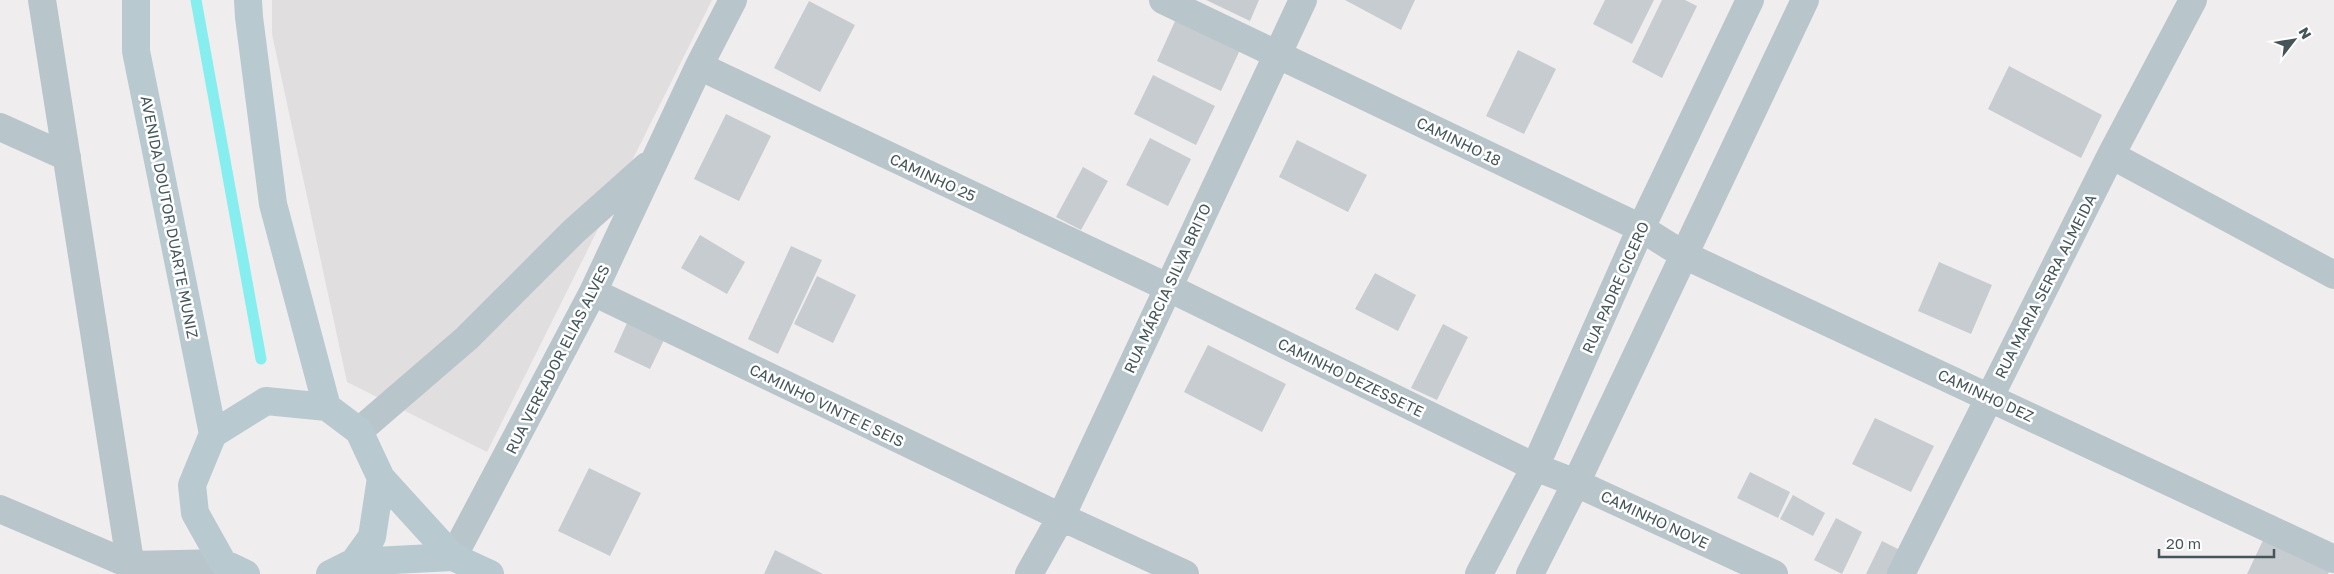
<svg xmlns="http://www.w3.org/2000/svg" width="2334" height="574" font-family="'Golos Text',sans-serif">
  <rect width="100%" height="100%" fill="#f0edee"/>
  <path fill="#e1dee0" d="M 272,0 L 712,0 L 487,452 L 347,382 L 272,34 Z"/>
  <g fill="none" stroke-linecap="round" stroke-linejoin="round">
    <path stroke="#86eeee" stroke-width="11" d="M 196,0 L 261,359"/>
  </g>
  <path fill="#c7ccd0" d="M 1206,0 L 1259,0 L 1250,21 Z
    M 1345,0 L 1415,0 L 1401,30 Z
    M 1605,0 L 1654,0 L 1632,44 L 1593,24 Z
    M 1662,0 L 1685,0 L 1697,6 L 1662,78 L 1632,62 Z
    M 809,1 L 855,25 L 820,92 L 774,68 Z
    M 1176,19 L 1240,50 L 1221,91 L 1157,61 Z
    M 1518,50 L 1556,69 L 1524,134 L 1486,116 Z
    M 2009,66 L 2102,115 L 2081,158 L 1988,109 Z
    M 1153,75 L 1215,106 L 1196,145 L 1134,114 Z
    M 726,114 L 771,136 L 739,201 L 694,179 Z
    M 1150,138 L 1191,159 L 1168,206 L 1126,185 Z
    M 1297,140 L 1367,175 L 1348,212 L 1279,177 Z
    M 1083,167 L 1108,181 L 1081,230 L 1056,217 Z
    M 700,235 L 745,262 L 727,294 L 681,268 Z
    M 791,246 L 822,260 L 778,354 L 748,339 Z
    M 1939,262 L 1992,285 L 1971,334 L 1918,311 Z
    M 1375,273 L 1416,295 L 1398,331 L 1355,309 Z
    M 817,276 L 856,295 L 833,343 L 794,324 Z
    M 627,323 L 664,340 L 650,369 L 614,352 Z
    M 1443,324 L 1468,337 L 1437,400 L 1411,388 Z
    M 1208,345 L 1286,384 L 1262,432 L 1184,392 Z
    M 1875,418 L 1934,446 L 1911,492 L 1852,464 Z
    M 589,468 L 641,493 L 610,556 L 558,531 Z
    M 1750,472 L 1790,492 L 1778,518 L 1737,498 Z
    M 1793,495 L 1825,513 L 1813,536 L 1780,519 Z
    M 1836,518 L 1862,532 L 1842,574 L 1814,560 Z
    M 2265,536 L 2331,568 L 2328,574 L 2247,574 Z
    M 1882,541 L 1904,552 L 1893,574 L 1866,574 Z
    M 775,550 L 823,574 L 764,574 Z"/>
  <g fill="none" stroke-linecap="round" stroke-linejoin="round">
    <path stroke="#b8c6cb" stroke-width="28" d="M 42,0 L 132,574
      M 1163,0 L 1641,228 L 1684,255 L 2334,559
      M 699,66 L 1167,287 L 1535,467 L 1576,483 L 1774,574
      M 0,127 L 67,157
      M 2111,155 L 2334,275
      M 593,292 L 1061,517 L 1185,574
      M 359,431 L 467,338 L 574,231 L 647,166
      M 0,509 L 131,565 L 223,563
      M 453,557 L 593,292 L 699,66 L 733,0
      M 1029,574 L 1061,517 L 1303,0
      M 1479,574 L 1535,467 L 1641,228 L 1750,0
      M 1530,574 L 1576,483 L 1805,0
      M 1901,574 L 2111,155 L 2193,0"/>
    <path stroke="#b8c9d0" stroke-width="28" d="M 136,0 L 136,51 L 213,434
      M 248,0 L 249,17 L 273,204 L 327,407
      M 381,478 L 453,557 L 490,574
      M 352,573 L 354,562 L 453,557
      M 246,574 L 223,563 L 195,513 L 192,485 L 213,434 L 266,401 L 327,407 L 359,431 L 381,478 L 372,537 L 354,562 L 330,574"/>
  </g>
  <g text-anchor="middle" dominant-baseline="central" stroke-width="5" stroke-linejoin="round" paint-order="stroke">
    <g font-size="15" fill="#45565b" stroke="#fff">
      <text transform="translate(1459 141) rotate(26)">CAMINHO 18</text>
      <text transform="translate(933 177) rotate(25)">CAMINHO 25</text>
      <text transform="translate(170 217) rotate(79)">AVENIDA DOUTOR DUARTE MUNIZ</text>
      <text transform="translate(2045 286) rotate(-63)">RUA MARIA SERRA ALMEIDA</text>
      <text transform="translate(1615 287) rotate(-66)">RUA PADRE CICERO</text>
      <text transform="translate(1167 288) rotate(-65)">RUA MÁRCIA SILVA BRITO</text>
      <text transform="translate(557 359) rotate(-63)">RUA VEREADOR ELIAS ALVES</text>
      <text transform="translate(1351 377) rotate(26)">CAMINHO DEZESSETE</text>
      <text transform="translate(1986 395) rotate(25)">CAMINHO DEZ</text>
      <text transform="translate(827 405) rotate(26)">CAMINHO VINTE E SEIS</text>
      <text transform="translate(1655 519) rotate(25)">CAMINHO NOVE</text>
    </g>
  </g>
  <g transform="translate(2294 40) rotate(59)" stroke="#ffffff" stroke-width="4" paint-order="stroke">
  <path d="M0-4L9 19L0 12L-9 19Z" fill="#45565b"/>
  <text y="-8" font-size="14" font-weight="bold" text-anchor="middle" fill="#45565b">N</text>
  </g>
  <path d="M2159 549v8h115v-8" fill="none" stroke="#45565b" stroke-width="2.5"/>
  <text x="2166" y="549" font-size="15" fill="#45565b" stroke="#ffffff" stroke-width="4" paint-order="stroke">20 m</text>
</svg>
